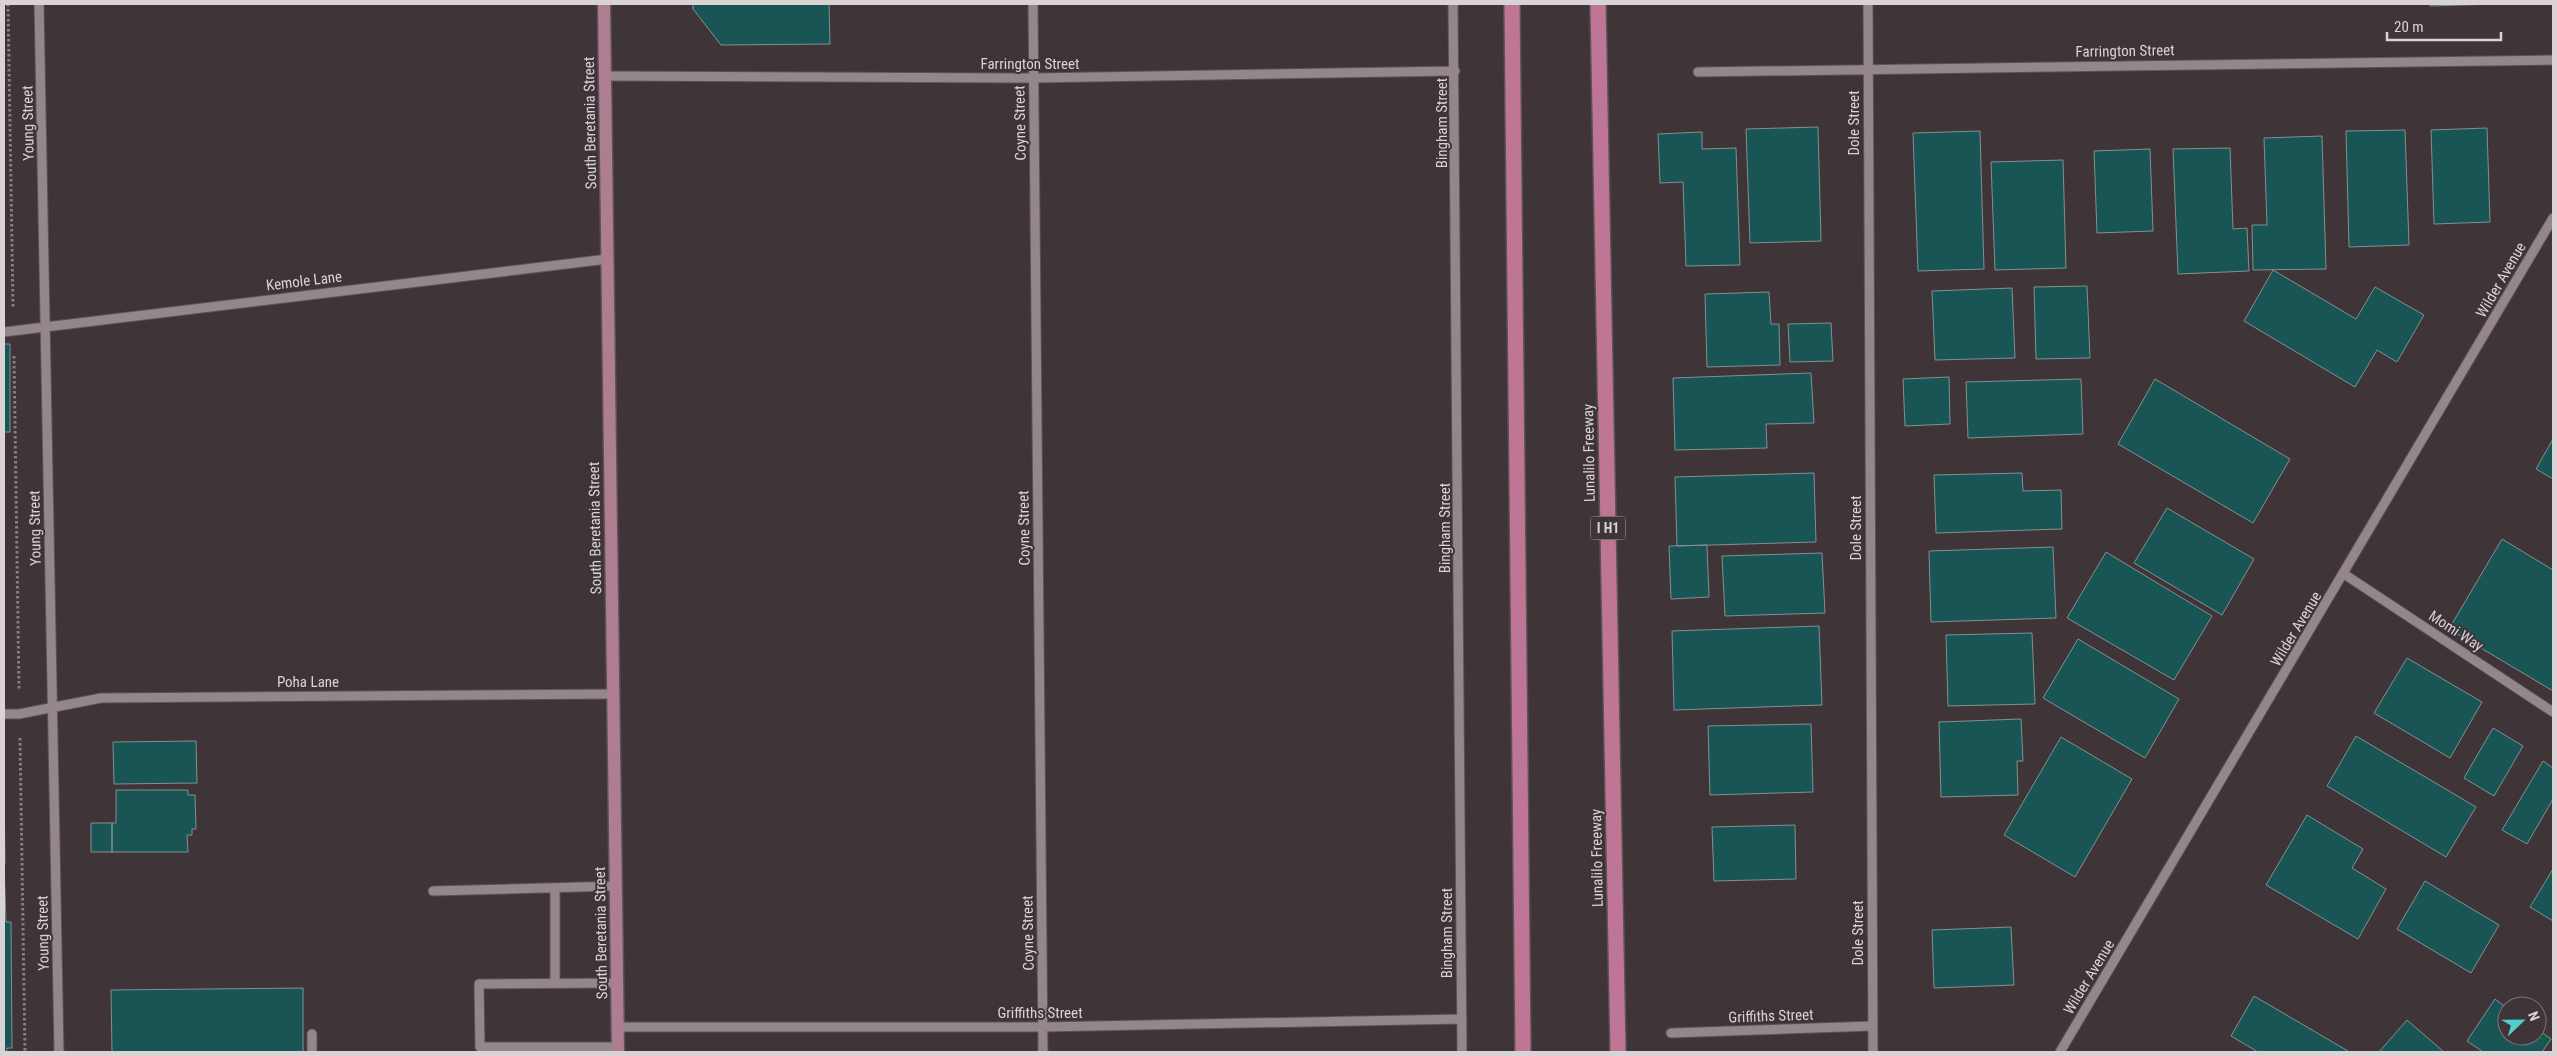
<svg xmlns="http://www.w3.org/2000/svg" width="2557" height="1056" font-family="'Roboto Condensed',sans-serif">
  <rect width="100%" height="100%" fill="#3f3438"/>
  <path fill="#1a5555" stroke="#829190" d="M 693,4 L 829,4 L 830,44 L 721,45 L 693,9 Z
    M 2430,4 L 2496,4 L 2430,6 Z
    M 1818,127 L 1821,241 L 1750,243 L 1746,129 Z
    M 2487,128 L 2490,222 L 2434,224 L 2431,130 Z
    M 2405,130 L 2409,245 L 2349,247 L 2346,131 Z
    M 1980,131 L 1984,269 L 1918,271 L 1913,133 Z
    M 1702,132 L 1702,149 L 1736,148 L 1740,265 L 1686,266 L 1683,182 L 1660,183 L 1658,134 Z
    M 2322,136 L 2326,269 L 2253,270 L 2252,225 L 2267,225 L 2264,138 Z
    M 2230,148 L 2233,229 L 2247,228 L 2249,271 L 2178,274 L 2173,149 Z
    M 2150,149 L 2153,231 L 2097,233 L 2094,151 Z
    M 2063,160 L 2066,268 L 1995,270 L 1991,162 Z
    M 2273,270 L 2356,319 L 2375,287 L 2424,315 L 2397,362 L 2377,350 L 2355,387 L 2244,321 Z
    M 2087,286 L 2090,358 L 2036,359 L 2034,287 Z
    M 2012,288 L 2015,358 L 1935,360 L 1932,291 Z
    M 1769,292 L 1771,324 L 1779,324 L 1780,365 L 1707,367 L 1705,294 Z
    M 1831,323 L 1833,361 L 1790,362 L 1788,324 Z
    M 4,344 L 10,344 L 10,432 L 4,432 Z
    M 1811,373 L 1814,423 L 1766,424 L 1767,448 L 1675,450 L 1673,378 Z
    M 1949,377 L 1950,424 L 1905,426 L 1903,379 Z
    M 2081,379 L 2083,434 L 1968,438 L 1966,382 Z
    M 2155,379 L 2290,459 L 2253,523 L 2118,444 Z
    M 2553,439 L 2553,479 L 2536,469 Z
    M 1814,473 L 1816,542 L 1677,546 L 1675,477 Z
    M 2022,473 L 2023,491 L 2061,490 L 2062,529 L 1936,533 L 1934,475 Z
    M 2167,508 L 2254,559 L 2222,615 L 2134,563 Z
    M 2502,539 L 2553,570 L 2553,691 L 2449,629 Z
    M 1707,545 L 1709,597 L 1671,599 L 1669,546 Z
    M 2053,547 L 2056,618 L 1931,622 L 1929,551 Z
    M 2106,552 L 2212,616 L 2174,680 L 2067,618 Z
    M 1822,553 L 1825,613 L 1725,616 L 1722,556 Z
    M 1819,626 L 1822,705 L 1674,710 L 1672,631 Z
    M 2032,633 L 2035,704 L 1948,706 L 1946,635 Z
    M 2078,639 L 2179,699 L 2145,758 L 2043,698 Z
    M 2407,658 L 2482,702 L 2450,758 L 2374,713 Z
    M 2021,719 L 2023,761 L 2017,761 L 2018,795 L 1941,797 L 1939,722 Z
    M 1811,724 L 1813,792 L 1710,795 L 1708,726 Z
    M 2493,728 L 2523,746 L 2494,796 L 2464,778 Z
    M 2356,736 L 2476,807 L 2446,857 L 2327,786 Z
    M 2061,737 L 2132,779 L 2075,877 L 2004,835 Z
    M 196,741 L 197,783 L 114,784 L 113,742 Z
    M 2543,761 L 2553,768 L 2553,799 L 2527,844 L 2502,830 Z
    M 116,790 L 188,790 L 188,795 L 195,795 L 196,829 L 192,829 L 192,835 L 187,835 L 188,852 L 112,852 L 112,823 L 116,823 Z
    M 4,795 L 5,863 L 4,863 Z
    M 2307,815 L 2363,849 L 2352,868 L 2386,889 L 2358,939 L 2266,885 Z
    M 91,823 L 112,823 L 112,852 L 91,852 Z
    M 1795,825 L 1796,879 L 1714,881 L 1712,827 Z
    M 4,863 L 6,922 L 11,922 L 12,1048 L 7,1048 L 7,1052 L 4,1052 Z
    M 2553,869 L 2553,921 L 2530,907 Z
    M 2425,881 L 2499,925 L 2471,973 L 2397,929 Z
    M 2011,927 L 2014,985 L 1934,988 L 1932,930 Z
    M 303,988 L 303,1052 L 112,1052 L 111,990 Z
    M 2254,996 L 2348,1051 L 2347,1052 L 2258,1052 L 2231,1036 Z
    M 2495,999 L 2507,1008 L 2507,1036 L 2537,1036 L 2537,1029 L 2551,1039 L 2542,1052 L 2483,1052 L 2467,1041 Z
    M 2407,1020 L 2444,1052 L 2379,1052 Z"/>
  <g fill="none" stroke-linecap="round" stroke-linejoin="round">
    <defs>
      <path id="minor" d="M 39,4 L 59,1052
        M 1033,4 L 1043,1052
        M 1453,4 L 1462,1052
        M 1868,4 L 1873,1052
        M 1698,72 L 2553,60
        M 606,76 L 1034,78 L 1455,71
        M 4,332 L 608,259
        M 2344,574 L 2553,712
        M 4,714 L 19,714 L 101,698 L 614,694
        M 433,891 L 616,886
        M 555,983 L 555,888
        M 617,983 L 479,984 L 480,1047 L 618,1047
        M 618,1027 L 1042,1027 L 1462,1019
        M 1671,1033 L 1872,1026
        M 312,1034 L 312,1052
        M 2060,1052 L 2553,218"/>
      <path id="major" d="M 604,4 L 618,1052"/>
      <path id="highway" d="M 1512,4 L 1523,1052
        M 1598,4 L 1618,1052"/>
    </defs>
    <use href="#minor" stroke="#5c5356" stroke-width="11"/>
    <use href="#major" stroke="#5c5356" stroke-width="15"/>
    <use href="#highway" stroke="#5c5356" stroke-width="18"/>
    <path stroke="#887f82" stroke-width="3" stroke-dasharray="2.5 2.5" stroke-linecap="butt" d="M 8,4 L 13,307
      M 14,356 L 19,690
      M 20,738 L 25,1052"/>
    <use href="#minor" stroke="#94878c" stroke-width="9"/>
    <use href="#major" stroke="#ae7d91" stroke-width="12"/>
    <use href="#highway" stroke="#bf7694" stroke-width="15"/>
  </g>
  <g text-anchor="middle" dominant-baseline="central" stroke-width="4" stroke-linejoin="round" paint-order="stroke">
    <rect fill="#3f3438" stroke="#aca3a6" stroke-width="1" x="1590.5" y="516.5" width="35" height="23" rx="4"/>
    <g font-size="14" font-weight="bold" fill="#dad3d5">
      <text x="1608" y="528">I H1</text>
    </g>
    <g font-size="15" fill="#dad3d5" stroke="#3f3438">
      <text transform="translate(2125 51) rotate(-1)">Farrington Street</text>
      <text x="1030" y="64">Farrington Street</text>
      <text transform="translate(28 123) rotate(-91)">Young Street</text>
      <text transform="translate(590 123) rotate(-91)">South Beretania Street</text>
      <text transform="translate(1020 123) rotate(-91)">Coyne Street</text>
      <text transform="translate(1442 123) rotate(-90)">Bingham Street</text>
      <text transform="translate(1854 123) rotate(-90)">Dole Street</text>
      <text transform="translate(2501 280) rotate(-60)">Wilder Avenue</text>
      <text transform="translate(304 281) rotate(-7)">Kemole Lane</text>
      <text transform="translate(1589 453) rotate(-91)">Lunalilo Freeway</text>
      <text transform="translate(35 528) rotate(-91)">Young Street</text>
      <text transform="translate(595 528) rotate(-91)">South Beretania Street</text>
      <text transform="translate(1024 528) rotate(-91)">Coyne Street</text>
      <text transform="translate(1445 528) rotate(-90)">Bingham Street</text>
      <text transform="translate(1856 528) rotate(-90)">Dole Street</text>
      <text transform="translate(2296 629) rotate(-59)">Wilder Avenue</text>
      <text transform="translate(2456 631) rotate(33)">Momi Way</text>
      <text x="308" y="682">Poha Lane</text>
      <text transform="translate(1597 858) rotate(-91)">Lunalilo Freeway</text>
      <text transform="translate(43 933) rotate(-91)">Young Street</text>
      <text transform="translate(601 933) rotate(-91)">South Beretania Street</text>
      <text transform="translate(1028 933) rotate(-91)">Coyne Street</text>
      <text transform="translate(1447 933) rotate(-90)">Bingham Street</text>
      <text transform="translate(1858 933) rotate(-90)">Dole Street</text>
      <text transform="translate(2089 977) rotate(-59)">Wilder Avenue</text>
      <text x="1040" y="1013">Griffiths Street</text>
      <text transform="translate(1771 1016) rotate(-2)">Griffiths Street</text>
    </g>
  </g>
  <rect width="2557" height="1056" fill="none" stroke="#dad3d5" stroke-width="10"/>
  <g transform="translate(2522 1021) rotate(68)"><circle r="24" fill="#3f3438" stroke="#7d7477"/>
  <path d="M0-4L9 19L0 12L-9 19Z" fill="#52cdcc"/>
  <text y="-8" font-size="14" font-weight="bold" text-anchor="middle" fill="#dad3d5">N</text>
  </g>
  <path d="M2387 32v8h114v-8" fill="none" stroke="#dad3d5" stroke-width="2.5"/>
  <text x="2394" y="32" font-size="15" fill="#dad3d5" stroke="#3f3438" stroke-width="4" paint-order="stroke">20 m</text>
</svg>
